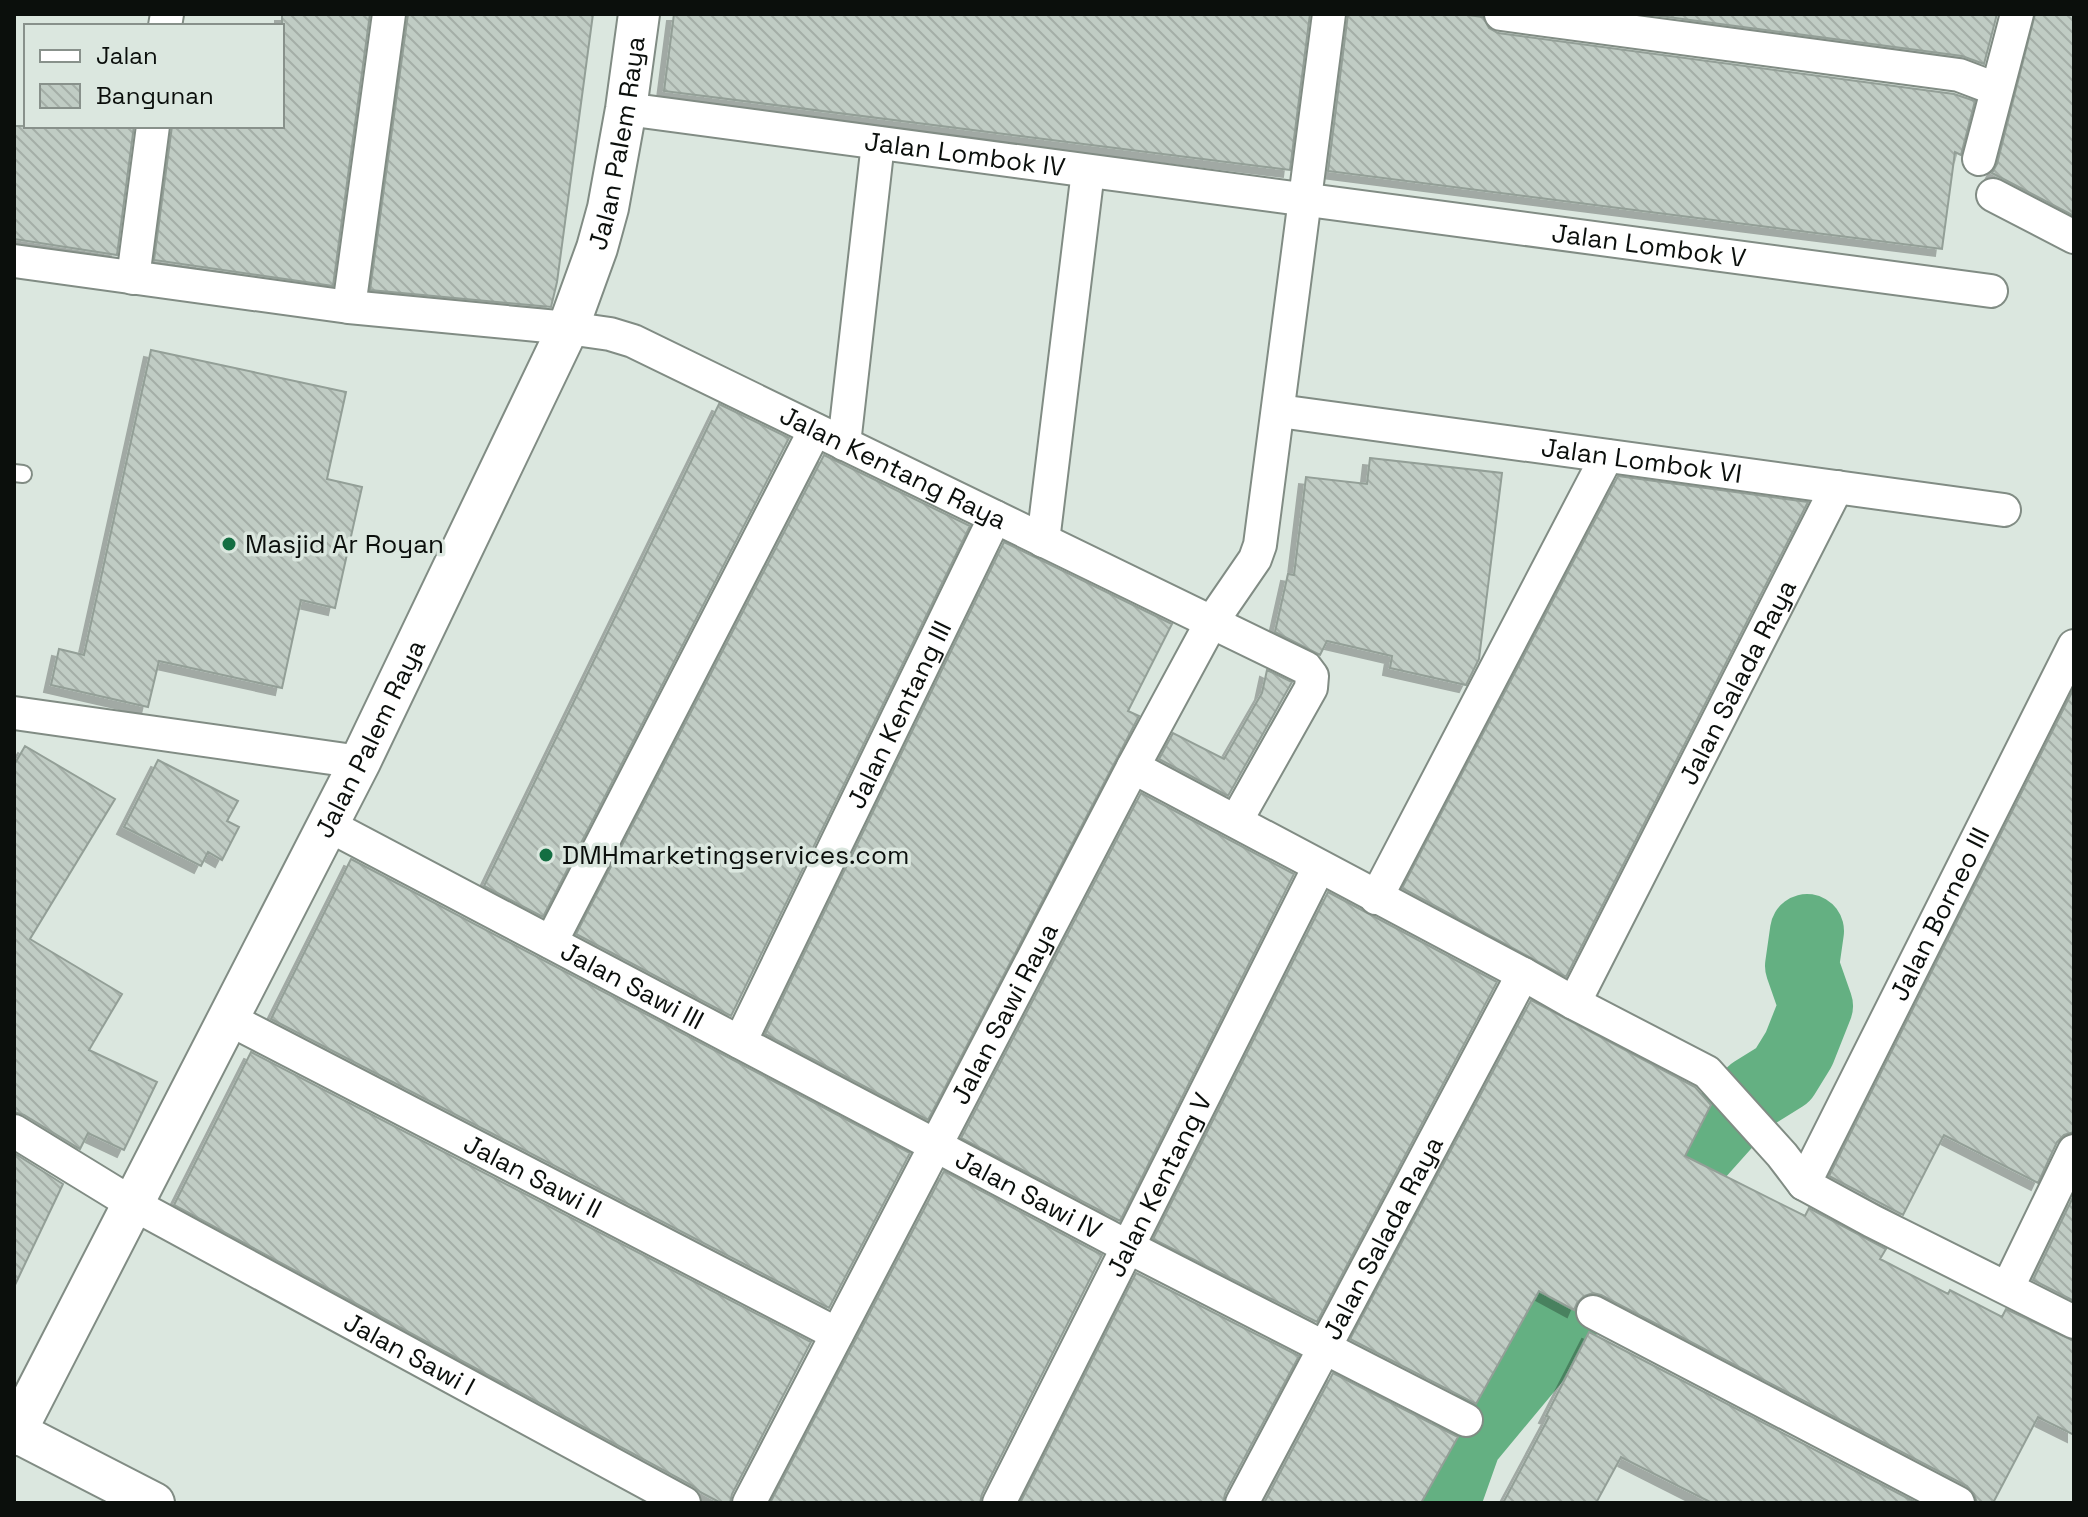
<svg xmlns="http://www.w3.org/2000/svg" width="2088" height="1517" font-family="'Space Grotesk',sans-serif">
  <defs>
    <pattern id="building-back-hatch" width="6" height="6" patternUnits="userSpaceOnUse" patternTransform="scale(2)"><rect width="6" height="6" fill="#c0ccc4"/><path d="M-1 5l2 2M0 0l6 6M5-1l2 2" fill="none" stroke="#a4aea7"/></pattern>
    <filter id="shadow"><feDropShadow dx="-7" dy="7" stdDeviation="0" flood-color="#0004"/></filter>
  </defs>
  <rect width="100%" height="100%" fill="#dbe7df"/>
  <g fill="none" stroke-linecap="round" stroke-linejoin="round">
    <path stroke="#64b082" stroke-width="74" d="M 1443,1503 L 1465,1441 L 1544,1346 L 1614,1243 L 1673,1176 L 1694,1157 L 1728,1119 L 1754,1093 L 1783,1075 L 1799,1049 L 1816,1006 L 1802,966 L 1807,931"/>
  </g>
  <path fill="url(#building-back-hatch)" stroke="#939f97" stroke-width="2" filter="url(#shadow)" d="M 282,14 L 370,14 L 333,286 L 154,260 L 172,126 L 282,126 Z
    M 408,14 L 593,14 L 557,282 L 551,307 L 370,290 Z
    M 674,14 L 1310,14 L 1290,170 L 664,91 Z
    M 1348,14 L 1460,14 L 1483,17 L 1489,28 L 1498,33 L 1954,94 L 1975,101 L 1961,155 L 1955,152 L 1942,249 L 1328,171 Z
    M 1645,14 L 1997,14 L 1984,64 L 1962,56 Z
    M 2035,14 L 2074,14 L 2074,216 L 1992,173 L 1997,164 Z
    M 14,126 L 134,126 L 117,255 L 14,239 Z
    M 151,350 L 346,392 L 327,479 L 362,487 L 335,608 L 301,600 L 282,688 L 159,661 L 148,707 L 51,685 L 59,649 L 84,655 Z
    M 719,404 L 789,438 L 543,917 L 484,886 Z
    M 824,455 L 970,526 L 731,1016 L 576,934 Z
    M 1370,458 L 1502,473 L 1479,659 L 1466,685 L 1390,668 L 1392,656 L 1327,641 L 1320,655 L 1275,632 L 1288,574 L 1294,575 L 1306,477 L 1367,484 Z
    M 1618,476 L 1808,502 L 1566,977 L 1402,888 Z
    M 1004,542 L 1172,624 L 1128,711 L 1139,716 L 928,1120 L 765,1034 Z
    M 1267,670 L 1292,682 L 1228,796 L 1159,759 L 1173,733 L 1224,759 L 1262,693 Z
    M 2074,688 L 2074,1132 L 2064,1135 L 2057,1142 L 2038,1183 L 1944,1135 L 1903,1215 L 1829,1176 Z
    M 25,746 L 115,799 L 30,939 L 122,994 L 89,1050 L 157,1082 L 124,1150 L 88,1133 L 80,1149 L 24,1115 L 14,1112 L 14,765 Z
    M 158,760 L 238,801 L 227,821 L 239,827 L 222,860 L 208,852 L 201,866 L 124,827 Z
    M 1141,793 L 1294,874 L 1120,1221 L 961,1138 Z
    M 351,859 L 910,1153 L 829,1308 L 271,1019 Z
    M 1328,892 L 1497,982 L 1317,1322 L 1153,1239 Z
    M 1531,1000 L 1695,1087 L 1711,1105 L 1685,1156 L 1805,1216 L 1809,1208 L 1886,1249 L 1880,1259 L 1948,1294 L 1950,1290 L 2002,1317 L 2006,1309 L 2074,1341 L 2074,1435 L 2038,1417 L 1993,1503 L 1977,1503 L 1974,1494 L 1967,1486 L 1601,1295 L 1593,1293 L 1584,1296 L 1577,1303 L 1574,1310 L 1539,1291 L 1476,1404 L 1350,1339 Z
    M 251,1052 L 811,1342 L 732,1494 L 730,1503 L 721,1503 L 700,1492 L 693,1486 L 174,1205 Z
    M 14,1153 L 63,1184 L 14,1287 Z
    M 944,1171 L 1102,1255 L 982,1494 L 980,1503 L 770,1503 Z
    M 2074,1195 L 2074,1301 L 2033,1280 Z
    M 1136,1273 L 1299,1356 L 1225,1494 L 1223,1503 L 1020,1503 Z
    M 1589,1332 L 1917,1503 L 1712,1503 L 1621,1457 L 1596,1503 L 1503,1503 L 1549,1417 L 1546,1416 Z
    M 1333,1373 L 1458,1437 L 1421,1503 L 1264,1503 Z"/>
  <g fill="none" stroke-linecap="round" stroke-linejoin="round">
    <defs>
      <path id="service" d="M 14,473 L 23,474"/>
      <g id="minor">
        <path d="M 1501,14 L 1959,75 L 1996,89"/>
        <path d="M 165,26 L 167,14"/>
        <path id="s1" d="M 626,109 L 1991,291"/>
        <path d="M 1979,159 L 2017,14"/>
        <path d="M 1993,195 L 2074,237"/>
        <path id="s2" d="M 14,261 L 349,307 L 568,328 L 610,334 L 633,341 L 1306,668 L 1312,676 L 1311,688 L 1236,821"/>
        <path d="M 133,278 L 153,126"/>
        <path d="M 349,307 L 389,14"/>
        <path id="s3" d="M 1279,411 L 2004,510"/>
        <path d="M 844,444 L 878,143"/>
        <path d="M 1043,541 L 1088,171"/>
        <path d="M 14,713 L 360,762"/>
        <path d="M 1133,767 L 1523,974 L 1574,1003 L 1707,1072 L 1782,1155 L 1804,1184 L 1872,1221 L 2074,1322"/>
        <path id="s4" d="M 328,825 L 1128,1247 L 1466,1420"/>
        <path d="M 1376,898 L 1607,456"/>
        <path d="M 551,942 L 815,430"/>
        <path id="s5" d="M 1574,1003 L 1837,487"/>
        <path id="s6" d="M 229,1019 L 837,1334"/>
        <path id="s7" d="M 740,1042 L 995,517"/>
        <path id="s8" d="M 14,1131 L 133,1204 L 684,1503"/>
        <path id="s9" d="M 1804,1184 L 2074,646"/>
        <path d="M 2008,1287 L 2074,1151"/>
        <path d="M 1593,1312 L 1958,1503"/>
        <path id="s10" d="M 749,1503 L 1133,767 L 1211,623 L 1255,559 L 1260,545 L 1329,14"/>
        <path id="s11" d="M 999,1503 L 1319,867"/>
        <path id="s12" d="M 1242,1503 L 1523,974"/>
      </g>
      <g id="tertiary">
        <path d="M 14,1431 L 154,1503"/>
        <path id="s13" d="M 14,1435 L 360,762 L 568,328 L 597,248 L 608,208 L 626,109 L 639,14"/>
      </g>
    </defs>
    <use href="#service" stroke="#818c84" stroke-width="20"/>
    <use href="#minor" stroke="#818c84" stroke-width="36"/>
    <use href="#tertiary" stroke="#818c84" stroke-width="44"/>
    <use href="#service" stroke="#fff" stroke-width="16"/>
    <use href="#minor" stroke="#fff" stroke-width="32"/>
    <use href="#tertiary" stroke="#fff" stroke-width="40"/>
  </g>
  <g fill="#136e42" stroke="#dbe7df" stroke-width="3">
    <circle cx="229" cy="544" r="8"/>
    <circle cx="546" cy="855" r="8"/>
  </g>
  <g text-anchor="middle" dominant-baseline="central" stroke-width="7" stroke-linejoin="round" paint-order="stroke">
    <g font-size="26" fill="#0b0f0c" stroke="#dbe7df">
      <text stroke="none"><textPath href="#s13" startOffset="1430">Jalan Palem Raya</textPath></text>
      <text stroke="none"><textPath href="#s1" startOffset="342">Jalan Lombok IV</textPath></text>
      <text stroke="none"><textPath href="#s1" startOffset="1032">Jalan Lombok V</textPath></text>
      <text stroke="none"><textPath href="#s3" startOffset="366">Jalan Lombok VI</textPath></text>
      <text stroke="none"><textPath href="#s2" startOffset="914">Jalan Kentang Raya</textPath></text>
      <text stroke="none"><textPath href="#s5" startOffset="360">Jalan Salada Raya</textPath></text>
      <text stroke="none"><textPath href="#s7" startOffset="364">Jalan Kentang III</textPath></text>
      <text stroke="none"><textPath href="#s13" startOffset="782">Jalan Palem Raya</textPath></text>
      <text stroke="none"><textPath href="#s9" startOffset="302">Jalan Borneo III</textPath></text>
      <text stroke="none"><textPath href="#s4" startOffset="344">Jalan Sawi III</textPath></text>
      <text stroke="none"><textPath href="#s10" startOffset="552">Jalan Sawi Raya</textPath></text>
      <text stroke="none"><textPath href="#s6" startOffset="342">Jalan Sawi II</textPath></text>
      <text stroke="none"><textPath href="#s11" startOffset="356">Jalan Kentang V</textPath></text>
      <text stroke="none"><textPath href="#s4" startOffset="792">Jalan Sawi IV</textPath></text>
      <text stroke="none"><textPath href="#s12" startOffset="300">Jalan Salada Raya</textPath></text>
      <text stroke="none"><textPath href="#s8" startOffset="454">Jalan Sawi I</textPath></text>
    </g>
    <g font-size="26" fill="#0b0f0c" stroke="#dbe7df" text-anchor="start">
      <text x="245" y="544">Masjid Ar Royan</text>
      <text x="562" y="855">DMHmarketingservices.com</text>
    </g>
  </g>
  <rect width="2088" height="1517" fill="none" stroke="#0b0f0c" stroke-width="32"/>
  <rect x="24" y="24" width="260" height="104" fill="#dbe7df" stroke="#88918b" stroke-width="2"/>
  <rect x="40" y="50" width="40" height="12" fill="#ffffff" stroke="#88918b" stroke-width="2"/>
  <text x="96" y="64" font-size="24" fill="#0b0f0c">Jalan</text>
  <rect x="40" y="84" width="40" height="24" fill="url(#building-back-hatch)" stroke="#88918b" stroke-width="2"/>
  <text x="96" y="104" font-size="24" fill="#0b0f0c">Bangunan</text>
</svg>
